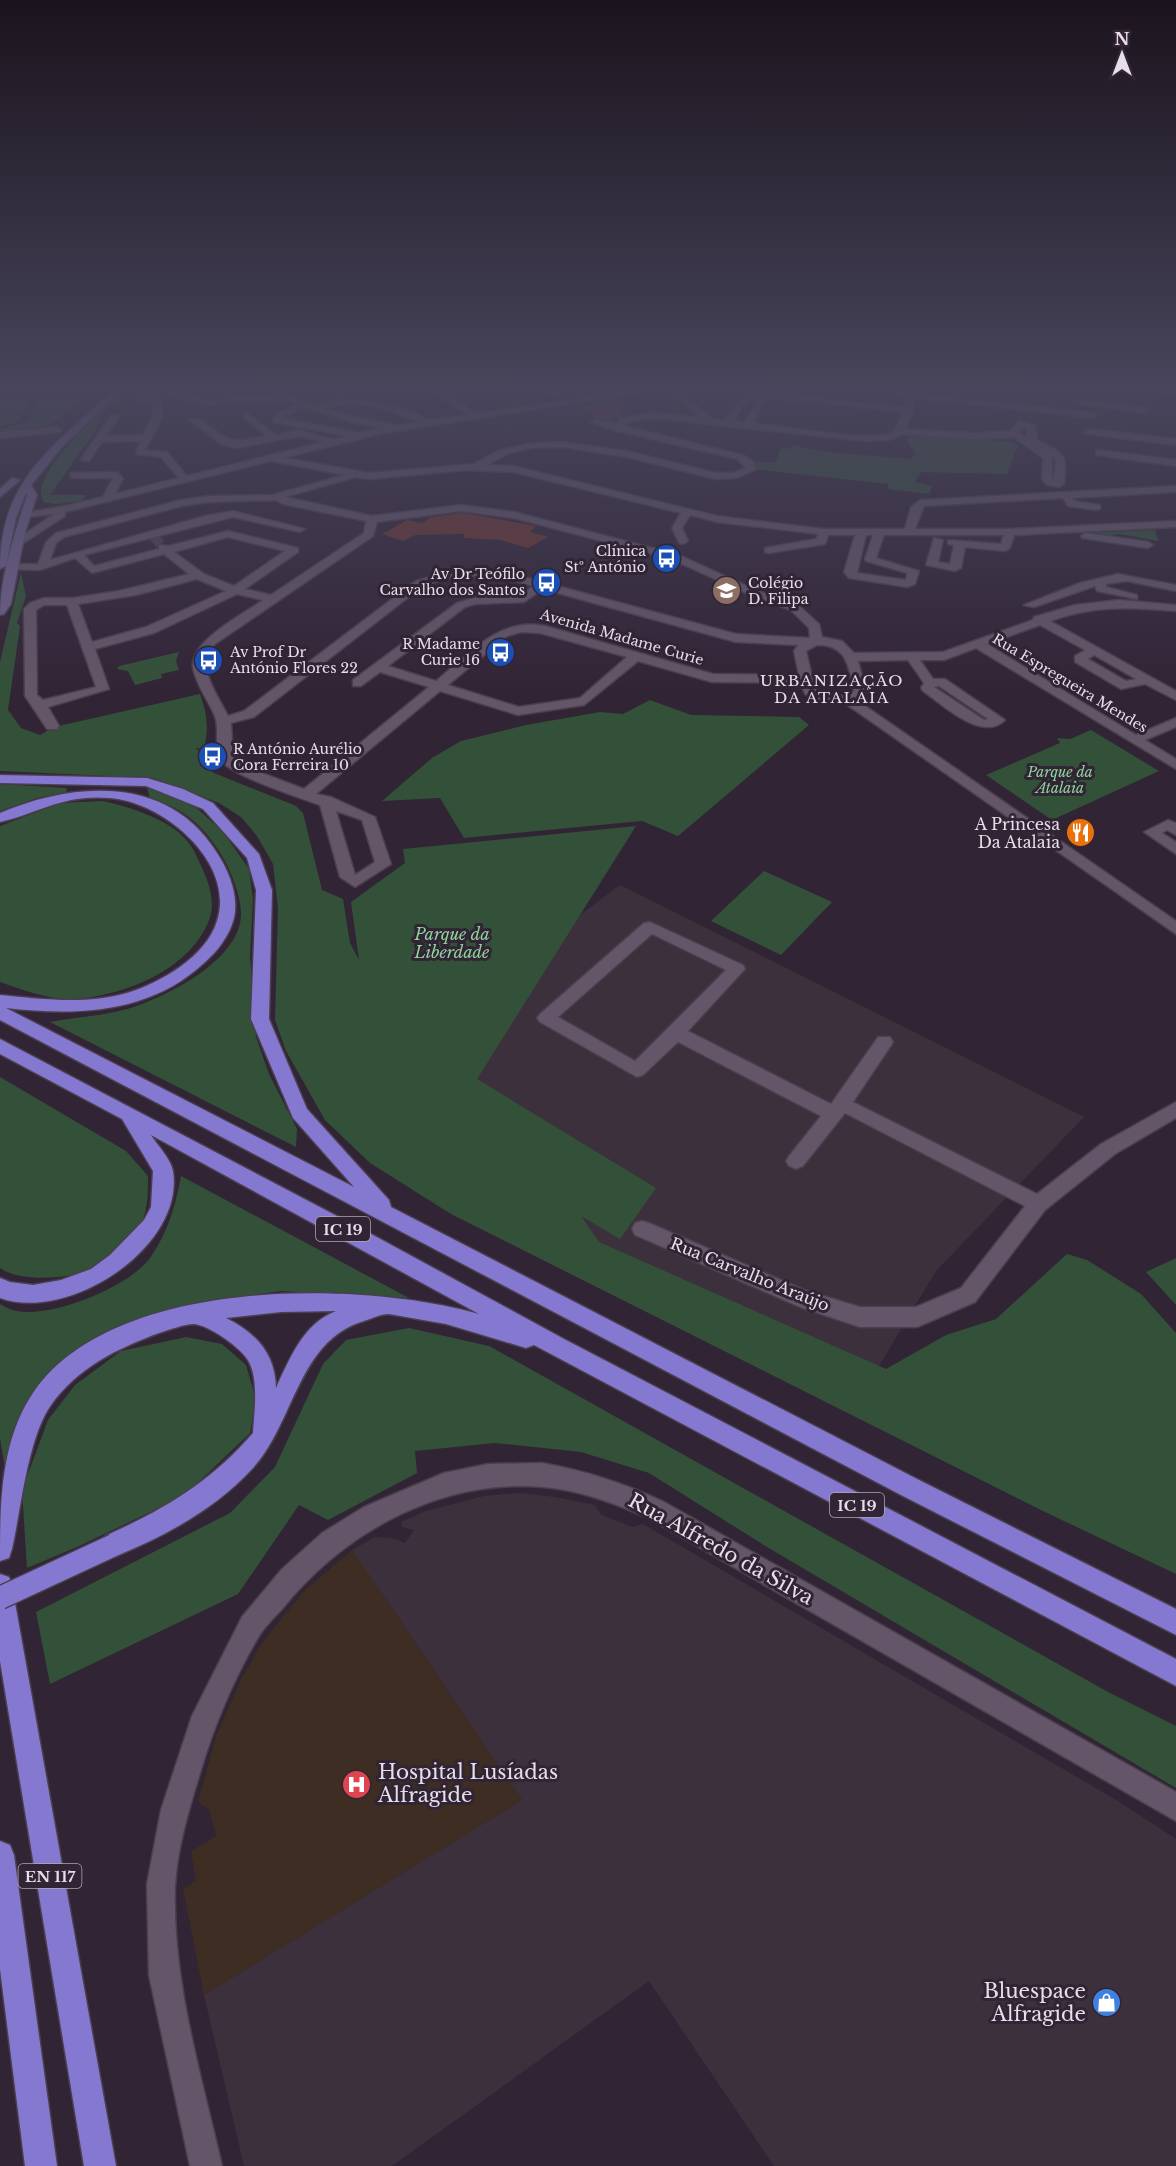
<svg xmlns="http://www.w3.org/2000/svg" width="1176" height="2166" font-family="'Libre Baskerville',serif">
  <rect width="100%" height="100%" fill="#312435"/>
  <path fill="#3d303d" d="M 620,885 L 1084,1117 L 936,1271 L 867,1386 L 519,1235 L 351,1086 Z
    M 520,1493 L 555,1497 L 595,1505 L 600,1514 L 632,1527 L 643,1524 L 1118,1801 L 1176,1839 L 1176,2166 L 774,2166 L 649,1981 L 392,2166 L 244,2166 L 204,1995 L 522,1800 L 352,1550 L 375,1537 L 392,1538 L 405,1543 L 414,1530 L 402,1527 L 401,1522 L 426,1511 L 484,1496 Z"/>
  <path fill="#3e2d23" d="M 352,1550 L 522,1800 L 204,1995 L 183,1889 L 196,1881 L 191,1851 L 216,1836 L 209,1809 L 198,1802 L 216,1736 L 242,1678 L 262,1643 L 303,1592 Z"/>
  <path fill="#335138" d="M 46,390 L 96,390 L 50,425 L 0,433 L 0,429 L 27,422 Z
    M 123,390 L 149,390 L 133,391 L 105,411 L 93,434 L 50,495 L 86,495 L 82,501 L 56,504 L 44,502 C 25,476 107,407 123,390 Z
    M 30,399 L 18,422 L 0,426 L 0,400 Z
    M 919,433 L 1010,442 L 1018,445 L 1007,474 L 921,472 L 915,482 L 932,486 L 929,494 L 889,489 L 888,484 L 754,469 L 751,461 L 775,463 L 781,448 L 790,449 L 792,445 L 827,452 L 911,459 L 915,453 L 906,439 Z
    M 1155,530 L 1158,541 L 1120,534 L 1108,536 L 1084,533 Z
    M 21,573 L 26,596 L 17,623 L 20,626 L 8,710 L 21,728 L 40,735 L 54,727 L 200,694 C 207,713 209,729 204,749 L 195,748 L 201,752 L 203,764 L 214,773 L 296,806 L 303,813 L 322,890 L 343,899 L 350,943 L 359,960 L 351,902 L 405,863 L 403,849 L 636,826 L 477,1079 L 656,1188 L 620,1239 L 581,1216 L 599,1242 L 886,1369 L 946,1335 L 996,1319 L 1067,1254 L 1087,1260 L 1141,1294 L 1176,1333 L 1176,1574 L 1045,1512 L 451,1214 L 370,1163 L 325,1120 L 286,1051 L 275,1020 L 278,908 L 273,864 L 257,836 L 241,817 L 219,803 L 153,778 L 0,771 L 0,662 Z
    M 179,652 L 176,661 L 179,670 L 161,674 L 162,678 L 135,685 L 128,671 L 117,669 L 119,666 Z
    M 650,700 L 691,715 L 799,717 L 809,725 L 678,836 L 642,821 L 464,838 L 440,798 L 382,801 L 432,758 L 461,741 L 526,725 L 600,712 L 623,714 Z
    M 1091,730 L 1159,771 L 1052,820 L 986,775 L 1060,743 L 1057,738 L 1070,739 Z
    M 0,784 L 67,788 L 66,792 L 37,798 L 0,811 Z
    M 147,787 L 190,802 L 223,832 L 249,869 L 253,899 L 250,956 L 256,1037 L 269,1074 L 297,1129 L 296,1147 L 50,1022 C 76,1017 102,1016 127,1009 C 165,998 241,960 241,914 C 241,901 236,886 231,874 C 222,851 202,824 180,811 C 171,805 160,802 150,798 Z
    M 103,801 C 130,807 176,821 191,846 C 196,853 199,862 203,870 C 209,883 214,900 211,914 C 195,970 119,999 66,999 C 43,998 21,989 0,982 L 0,826 L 60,803 Z
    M 764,871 L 832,902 L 781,955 L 711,921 Z
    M 0,1077 L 126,1151 L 148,1176 C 148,1192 148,1208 142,1222 C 135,1237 102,1266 86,1271 C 64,1279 20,1282 0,1268 Z
    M 181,1176 L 409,1298 L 280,1291 L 202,1303 L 119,1329 L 73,1355 L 38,1387 L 5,1469 L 0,1438 L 0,1304 C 5,1307 11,1310 17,1311 C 52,1318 129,1287 150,1258 C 167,1234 176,1205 181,1176 Z
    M 1176,1258 L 1176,1305 L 1146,1272 Z
    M 409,1328 L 489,1346 L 1110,1693 L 1176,1726 L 1176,1788 L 767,1547 L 649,1473 L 581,1452 L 495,1443 L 415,1451 L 417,1473 L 328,1520 L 299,1505 L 238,1594 L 50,1684 L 36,1612 L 230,1513 L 275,1467 L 323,1364 L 346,1340 Z
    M 186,1337 L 222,1344 L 246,1365 L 256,1400 L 250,1433 L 184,1496 L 77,1547 L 27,1568 L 22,1490 L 48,1420 L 75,1385 L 121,1351 Z"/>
  <path fill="#6c342e" d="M 626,401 L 621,416 L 607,419 L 594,418 L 580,406 Z
    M 463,513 L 536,526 L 530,532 L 548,537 L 528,548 L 500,540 L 464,538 L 464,534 L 415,535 L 403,541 L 382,534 L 407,520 L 422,523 L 432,517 Z"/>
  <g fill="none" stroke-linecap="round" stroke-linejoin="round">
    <path stroke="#4c4050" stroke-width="10" stroke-dasharray="10 5" stroke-linecap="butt" d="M 154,537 L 163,547"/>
    <defs>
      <path id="minor" d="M 165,390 L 177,390 L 204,400 L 277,395 L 276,390 L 284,390 L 286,395 L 317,406 L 341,398 L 374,401 L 413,412 L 433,423 L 428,426 C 394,414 363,395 326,409 L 403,428 L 398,431 L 351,422 L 304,407 L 281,418 L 360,433 L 362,435 L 357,438 L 273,422 L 274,415 L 296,404 C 254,391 202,421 165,390 Z
        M 432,390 L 442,390 L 481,417 L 473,419 Z
        M 544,390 L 555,390 L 564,396 L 557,398 Z
        M 669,390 L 678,390 L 712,419 L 725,420 L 748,390 L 905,407 L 904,399 L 896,390 L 905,390 L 907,393 L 1092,412 L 1096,415 L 1092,418 L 912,398 L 913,410 L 906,429 L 975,433 L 1011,431 L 1019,421 L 1035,425 L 1037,440 C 1065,455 1067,451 1064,484 L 1059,487 L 1047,485 L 1042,479 L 1043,458 L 1014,437 L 975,439 L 902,434 L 890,440 L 864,441 L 652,418 L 626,423 L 625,426 L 743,455 L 753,461 L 756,469 L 737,478 L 716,479 L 627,457 L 563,447 L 532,448 L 507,454 L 487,465 L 513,466 L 717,516 L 824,529 L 905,529 L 911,507 L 921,500 L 1176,486 L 1176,492 L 1072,498 L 1075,501 L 1100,505 L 1100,509 L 1096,510 L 1068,506 L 1063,498 L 924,506 L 915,529 L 1010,529 L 1176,521 L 1176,527 L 1014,535 L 1010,548 L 1005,551 L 965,547 L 961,568 L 955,571 L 926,565 L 934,538 L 943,540 L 938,562 L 950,564 L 954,545 L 948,544 L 948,540 L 1001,544 L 1004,535 L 884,535 L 876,558 L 919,571 L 915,584 L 907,587 L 849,578 L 844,572 L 855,535 L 828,535 L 825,544 L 769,553 L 765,552 L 765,548 L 816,539 L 818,534 L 717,522 L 690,515 L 682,528 L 688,541 L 683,544 L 679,543 L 672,528 L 681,513 L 513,472 L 465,470 L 369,479 L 356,477 L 285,497 L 372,516 L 461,505 L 514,512 L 679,555 L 758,591 L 799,606 L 819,624 L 822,637 L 842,641 L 854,653 L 943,652 L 1033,620 L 1034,617 L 1075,605 L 1119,600 L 1176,605 L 1176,611 C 1129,607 1095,605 1050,621 L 1176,691 L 1176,700 L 1145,684 L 1121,689 L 1075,662 L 1075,656 L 1085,650 L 1040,625 L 987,644 L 1136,735 L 1176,718 L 1176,727 L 1145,740 L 1176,759 L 1176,769 L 976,648 L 944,660 L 920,660 L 933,679 L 945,679 L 1005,720 C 982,743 942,704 923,691 L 921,688 L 924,683 L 908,660 L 858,661 L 866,691 L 858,701 L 1176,921 L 1176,934 L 846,704 C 831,706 817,702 805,694 L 801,683 L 712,682 L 638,661 L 584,705 L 518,715 L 440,691 L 316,794 L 331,797 L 375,817 L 391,864 L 355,887 L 340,877 L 320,805 C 301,798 228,775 220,759 C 213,745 221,729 214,714 C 207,699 196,684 193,668 C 189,641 244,614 263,600 L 237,594 L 154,633 L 95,649 L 109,689 L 48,707 L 59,726 L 57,729 L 47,729 L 25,696 L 24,609 L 30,603 L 44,598 L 73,598 L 119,591 L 189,574 L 164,554 L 92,573 L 75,558 L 40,570 L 9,569 L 7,567 L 13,564 L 38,564 L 46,542 L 56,533 L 181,500 L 209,496 L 272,495 L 345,475 L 266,460 L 266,456 L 269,455 L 369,473 L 474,464 L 500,450 L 532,443 L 563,442 L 627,451 L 716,473 L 733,473 L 746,468 L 737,459 L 617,431 L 591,422 L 596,419 L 617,424 L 619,419 L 652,412 L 700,417 ZM 750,396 L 759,397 L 745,422 L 734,421 ZM 767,398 L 903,412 C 900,420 898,431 888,434 C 866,441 781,426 753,423 ZM 1021,427 L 1027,429 L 1027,438 L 1020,433 ZM 1052,456 L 1056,460 L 1054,480 L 1052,478 ZM 276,500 L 283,504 L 366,521 L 364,533 L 271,595 L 245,589 L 298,552 L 298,548 L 228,531 L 169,546 L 159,545 L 159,549 L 94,566 L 84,555 L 233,517 L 300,532 L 305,529 L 233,511 L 205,516 L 50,560 L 56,543 L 64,537 L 182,506 L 209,502 ZM 461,511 L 514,518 L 671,559 L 750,595 L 791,610 L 809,628 L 810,638 L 736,634 L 505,572 L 459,569 L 416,581 L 244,711 L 228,716 C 217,693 194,666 215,644 L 373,536 L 377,522 ZM 866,535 L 873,535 L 865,559 L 866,561 L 907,573 L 906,580 L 857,573 ZM 228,537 L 285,551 L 234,586 L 204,574 L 174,552 ZM 459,575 L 505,578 L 533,586 L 521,596 L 474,598 L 457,603 L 353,680 L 353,686 L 361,686 L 380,672 L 429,687 L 304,789 L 254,770 L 233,758 L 231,723 L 254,717 L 424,585 ZM 197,579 L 226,591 L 146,627 L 92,642 L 78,604 L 136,595 ZM 543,589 L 736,642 L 798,645 L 794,651 L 799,675 L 713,674 L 545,626 C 500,616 468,655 436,681 L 388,666 L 465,607 L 475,604 L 524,602 ZM 44,605 L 67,605 L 96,687 L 43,700 L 37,695 L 36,610 ZM 521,632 L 540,633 L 627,657 L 580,698 L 519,707 L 448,685 L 507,636 ZM 817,645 C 848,645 848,666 854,691 L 851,694 L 832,697 L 815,689 L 806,651 ZM 1094,655 L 1136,679 L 1126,681 L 1088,659 ZM 939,686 L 988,719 L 984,720 L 934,687 ZM 336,811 L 362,820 L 375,862 L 355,875 Z
        M 155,392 L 159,395 L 163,416 L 145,450 L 167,452 L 188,478 L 188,482 L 182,482 L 161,457 L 136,454 L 140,441 L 102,442 L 89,461 L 83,461 L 81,459 L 112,414 L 120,416 L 106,436 L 143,435 L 153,416 L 152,403 L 133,400 L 138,393 Z
        M 1076,399 L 1147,407 L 1151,410 L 1147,413 L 1073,404 L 1073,400 Z
        M 247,413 L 276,435 L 299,430 L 337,441 L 332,444 L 299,436 L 237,448 L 221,444 L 190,420 L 198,418 C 229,441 228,444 267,436 L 244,418 L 244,414 Z
        M 57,427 L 62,430 L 60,432 L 0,438 L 0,432 Z
        M 1090,429 L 1176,439 L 1176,445 L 1087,434 L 1085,432 Z
        M 1099,450 L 1176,460 L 1176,466 L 1096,455 L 1096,451 Z
        M 71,473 L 117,472 L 123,479 L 111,501 L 107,502 L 102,499 L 113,478 L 74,478 L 71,477 Z
        M 1086,533 L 1148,542 L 1153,545 L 1148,548 L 1082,538 L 1081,536 Z
        M 1118,574 L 1176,585 L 1176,591 L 1127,581 L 1106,584 L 1106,587 L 1137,595 L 1137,599 L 1097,591 L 1095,586 L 1034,607 L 1024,605 L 1080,583 Z
        M 1168,820 L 1176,823 L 1176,835 L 1167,830 L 1162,833 L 1176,842 L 1176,854 L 1144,832 Z
        M 650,922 L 743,965 L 745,969 L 688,1031 L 831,1104 L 878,1037 L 890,1037 L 893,1042 L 890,1047 L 853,1102 L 1037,1194 L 1101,1144 L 1176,1102 L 1176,1118 L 1115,1154 L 1045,1210 L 975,1302 L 917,1327 L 860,1327 L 800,1307 L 635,1235 L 632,1229 L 635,1223 L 642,1221 L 649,1223 L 804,1290 L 860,1307 L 916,1307 L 961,1288 L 1025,1206 L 845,1113 L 803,1166 L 796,1169 L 789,1166 L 786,1161 L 789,1156 L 821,1116 L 678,1042 L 643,1075 L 637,1077 L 540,1022 L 537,1018 L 540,1014 L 644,923 ZM 652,934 L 726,970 L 635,1061 L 558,1017 Z"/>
      <path id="tertiary" d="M 636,390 L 657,390 L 384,433 L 65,512 L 65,516 L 22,544 L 13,542 L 54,514 L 21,518 L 20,516 L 25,513 L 70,505 L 384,427 Z
        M 1147,390 L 1176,390 L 1176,395 Z
        M 542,1463 C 586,1471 624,1483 664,1502 L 1176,1792 L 1176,1821 L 648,1518 C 614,1503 580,1490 543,1487 C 441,1478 344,1532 282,1609 C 274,1618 265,1626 259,1636 C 234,1678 214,1726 200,1773 C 189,1809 177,1849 175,1886 C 172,1981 201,2074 222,2166 L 190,2166 L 149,1975 L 147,1884 L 161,1810 L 192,1716 L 242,1617 L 282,1569 L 322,1533 L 364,1507 L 444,1473 L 488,1464 Z"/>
      <path id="secondary" d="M 114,390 L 123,390 L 62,447 L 31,485 L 37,495 L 25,533 L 11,604 L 4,614 L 0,615 C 0,575 15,533 27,495 L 26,493 L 16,518 L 6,566 L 0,569 C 0,478 54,447 114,390 Z
        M 12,478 L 20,480 L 0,497 L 0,489 Z"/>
      <path id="trunk" d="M 0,775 L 147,778 L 183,789 L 213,803 L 259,854 L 272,890 L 269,1019 L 307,1109 L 389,1200 L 391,1207 L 917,1479 L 1176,1609 L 1176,1635 L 901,1495 L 0,1020 L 0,995 C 41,999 86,1005 127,993 C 160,983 206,957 217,921 C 236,862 163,802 110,798 C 63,794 42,812 0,822 L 0,813 C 74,782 168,774 217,853 C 229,871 239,896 234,918 C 230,935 217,952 204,963 C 149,1014 77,1016 6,1008 L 354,1187 L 293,1118 L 251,1019 L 256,890 L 247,858 L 203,809 L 146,786 L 0,783 Z
        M 0,1039 L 373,1235 L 564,1339 L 1176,1659 L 1176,1686 L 534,1345 L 526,1348 L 446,1324 L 389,1314 C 379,1314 374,1318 364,1321 C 297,1341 295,1423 252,1469 C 214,1510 165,1536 114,1557 L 105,1554 L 102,1545 L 105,1536 C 163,1510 211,1482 253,1433 C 254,1414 259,1381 249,1362 C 243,1349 209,1325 194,1324 C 184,1324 169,1330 159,1333 C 118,1348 77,1368 51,1405 C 28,1437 21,1509 12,1549 L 9,1558 L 0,1561 C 0,1505 0,1439 35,1390 C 116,1277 359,1280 479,1314 L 151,1135 C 157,1145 171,1159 173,1171 C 185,1247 68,1323 0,1298 L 0,1278 L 10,1282 L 33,1285 L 61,1280 L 91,1269 L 110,1255 L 144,1220 L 151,1207 L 153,1171 L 122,1119 L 0,1054 ZM 336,1311 C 303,1324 290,1358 276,1388 C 275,1353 256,1333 226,1318 L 281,1312 Z
        M 0,1574 L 9,1577 L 12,1586 L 116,2166 L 84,2166 L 0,1661 Z
        M 0,1841 L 10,1845 L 14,1855 L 57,2166 L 25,2166 L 0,1969 Z"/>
    </defs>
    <use href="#minor" stroke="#4a3f4d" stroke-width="3"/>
    <use href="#tertiary" stroke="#4a3f4d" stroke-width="3"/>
    <use href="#secondary" stroke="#4a3f4d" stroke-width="3"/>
    <use href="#trunk" stroke="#4a3f4d" stroke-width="3"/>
    <use href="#minor" fill="#645668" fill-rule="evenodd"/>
    <use href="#tertiary" fill="#645668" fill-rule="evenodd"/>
    <use href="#secondary" fill="#70638f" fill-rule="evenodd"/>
    <use href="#trunk" fill="#8578d1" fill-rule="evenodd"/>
    <defs>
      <path id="trunk-bridge" d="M 0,1598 L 114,1545"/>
    </defs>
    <use href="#trunk-bridge" stroke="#4a3f4d" stroke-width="25" stroke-linecap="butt"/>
    <use href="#trunk-bridge" stroke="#8578d1" stroke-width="22"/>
  </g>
  <linearGradient id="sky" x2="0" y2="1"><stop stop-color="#1b141d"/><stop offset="0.56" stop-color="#48455c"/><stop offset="1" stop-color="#48455c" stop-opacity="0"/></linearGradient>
  <rect width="1176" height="693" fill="url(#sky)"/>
  <defs>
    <symbol id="bus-disc" viewBox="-11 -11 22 22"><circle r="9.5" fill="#1a4fb4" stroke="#312435"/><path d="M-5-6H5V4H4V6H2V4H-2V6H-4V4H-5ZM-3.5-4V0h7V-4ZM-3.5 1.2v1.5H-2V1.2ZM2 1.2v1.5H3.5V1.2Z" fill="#fff"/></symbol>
    <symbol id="school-disc" viewBox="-11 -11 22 22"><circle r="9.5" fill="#8d6e63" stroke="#312435"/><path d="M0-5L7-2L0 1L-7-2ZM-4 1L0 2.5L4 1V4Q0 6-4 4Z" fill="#fff"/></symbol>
    <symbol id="restaurant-disc" viewBox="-11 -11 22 22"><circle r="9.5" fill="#e8710a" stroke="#312435"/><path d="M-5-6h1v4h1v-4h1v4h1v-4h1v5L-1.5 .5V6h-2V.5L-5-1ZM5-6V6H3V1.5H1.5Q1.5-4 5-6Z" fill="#fff"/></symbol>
    <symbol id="hospital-disc" viewBox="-11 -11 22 22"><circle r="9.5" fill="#e0444e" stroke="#312435"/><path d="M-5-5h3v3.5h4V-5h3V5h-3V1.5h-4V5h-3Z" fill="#fff"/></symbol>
    <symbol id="shop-disc" viewBox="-11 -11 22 22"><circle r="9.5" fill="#3f7fe0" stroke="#312435"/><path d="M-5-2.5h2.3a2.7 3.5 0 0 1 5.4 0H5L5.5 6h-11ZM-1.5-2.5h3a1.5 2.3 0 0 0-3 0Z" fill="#fff"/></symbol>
  </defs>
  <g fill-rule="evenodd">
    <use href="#bus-disc" x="650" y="542" width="33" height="33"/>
    <use href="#bus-disc" x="530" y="566" width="33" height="33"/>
    <use href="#school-disc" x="710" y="574" width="33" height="33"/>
    <use href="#bus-disc" x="484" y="636" width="33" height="33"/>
    <use href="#bus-disc" x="192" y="644" width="33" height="33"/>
    <use href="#bus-disc" x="196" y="740" width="33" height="33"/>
    <use href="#restaurant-disc" x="1064" y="816" width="33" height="33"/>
    <use href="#hospital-disc" x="340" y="1768" width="33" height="33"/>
    <use href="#shop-disc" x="1090" y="1986" width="33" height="33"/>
  </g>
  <g text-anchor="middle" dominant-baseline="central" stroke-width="6" stroke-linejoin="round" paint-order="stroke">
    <g font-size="14" fill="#e6dee9" stroke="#312435" text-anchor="end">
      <text x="646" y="551">Clínica<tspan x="646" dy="16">Stº António</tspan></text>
      <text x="525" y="574">Av Dr Teófilo<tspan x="525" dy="16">Carvalho dos Santos</tspan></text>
      <text x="748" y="583" text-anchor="start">Colégio<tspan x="748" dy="16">D. Filipa</tspan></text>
      <text x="480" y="644">R Madame<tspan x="480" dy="16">Curie 16</tspan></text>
      <text x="230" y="652" text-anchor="start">Av Prof Dr<tspan x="230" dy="16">António Flores 22</tspan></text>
      <text x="233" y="749" text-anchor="start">R António Aurélio<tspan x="233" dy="16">Cora Ferreira 10</tspan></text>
    </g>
    <g font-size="14" fill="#e6dee9" stroke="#312435">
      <text transform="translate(622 637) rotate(16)">Avenida Madame Curie</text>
      <text transform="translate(1070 683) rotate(31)">Rua Espregueira Mendes</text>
    </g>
    <g font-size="14" font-style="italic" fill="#8dd599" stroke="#312435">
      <text x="1060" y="772">Parque da<tspan x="1060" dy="16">Atalaia</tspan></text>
    </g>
    <g font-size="15" letter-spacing="1.5" fill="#e6dee9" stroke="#312435">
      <text x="832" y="680">URBANIZAÇÃO<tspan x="832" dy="17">DA ATALAIA</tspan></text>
    </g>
    <g fill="#312435" stroke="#b0a6b3" stroke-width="1.5">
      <rect x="316" y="1217" width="54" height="24" rx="4.5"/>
      <rect x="830" y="1493" width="54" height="24" rx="4.5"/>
      <rect x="18.5" y="1864" width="63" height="24" rx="4.5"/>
    </g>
    <g font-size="15" font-weight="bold" fill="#e6dee9">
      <text x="343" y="1229">IC 19</text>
      <text x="857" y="1505">IC 19</text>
      <text x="50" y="1876">EN 117</text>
    </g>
    <g font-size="16" fill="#e6dee9" stroke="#312435" text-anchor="end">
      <text x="1060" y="824">A Princesa<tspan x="1060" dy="18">Da Atalaia</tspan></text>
    </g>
    <g font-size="16" font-style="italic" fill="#8dd599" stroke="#312435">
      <text x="452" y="934">Parque da<tspan x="452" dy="18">Liberdade</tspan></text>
    </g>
    <g font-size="16" fill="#e6dee9" stroke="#312435">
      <text transform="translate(750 1274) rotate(22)">Rua Carvalho Araújo</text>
    </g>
    <g font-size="20" fill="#e6dee9" stroke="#312435">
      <text transform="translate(721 1549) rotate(29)">Rua Alfredo da Silva</text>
    </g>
    <g font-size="20" fill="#e6dee9" stroke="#312435" text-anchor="start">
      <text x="378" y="1772">Hospital Lusíadas<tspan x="378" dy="23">Alfragide</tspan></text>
      <text x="1086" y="1991" text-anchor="end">Bluespace<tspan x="1086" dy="23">Alfragide</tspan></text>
    </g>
  </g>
  <g transform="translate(1122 54)" stroke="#312435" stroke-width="4.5" paint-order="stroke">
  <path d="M0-4.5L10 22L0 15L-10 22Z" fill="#e6dee9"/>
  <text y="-9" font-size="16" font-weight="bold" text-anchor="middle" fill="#e6dee9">N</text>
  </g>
</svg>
